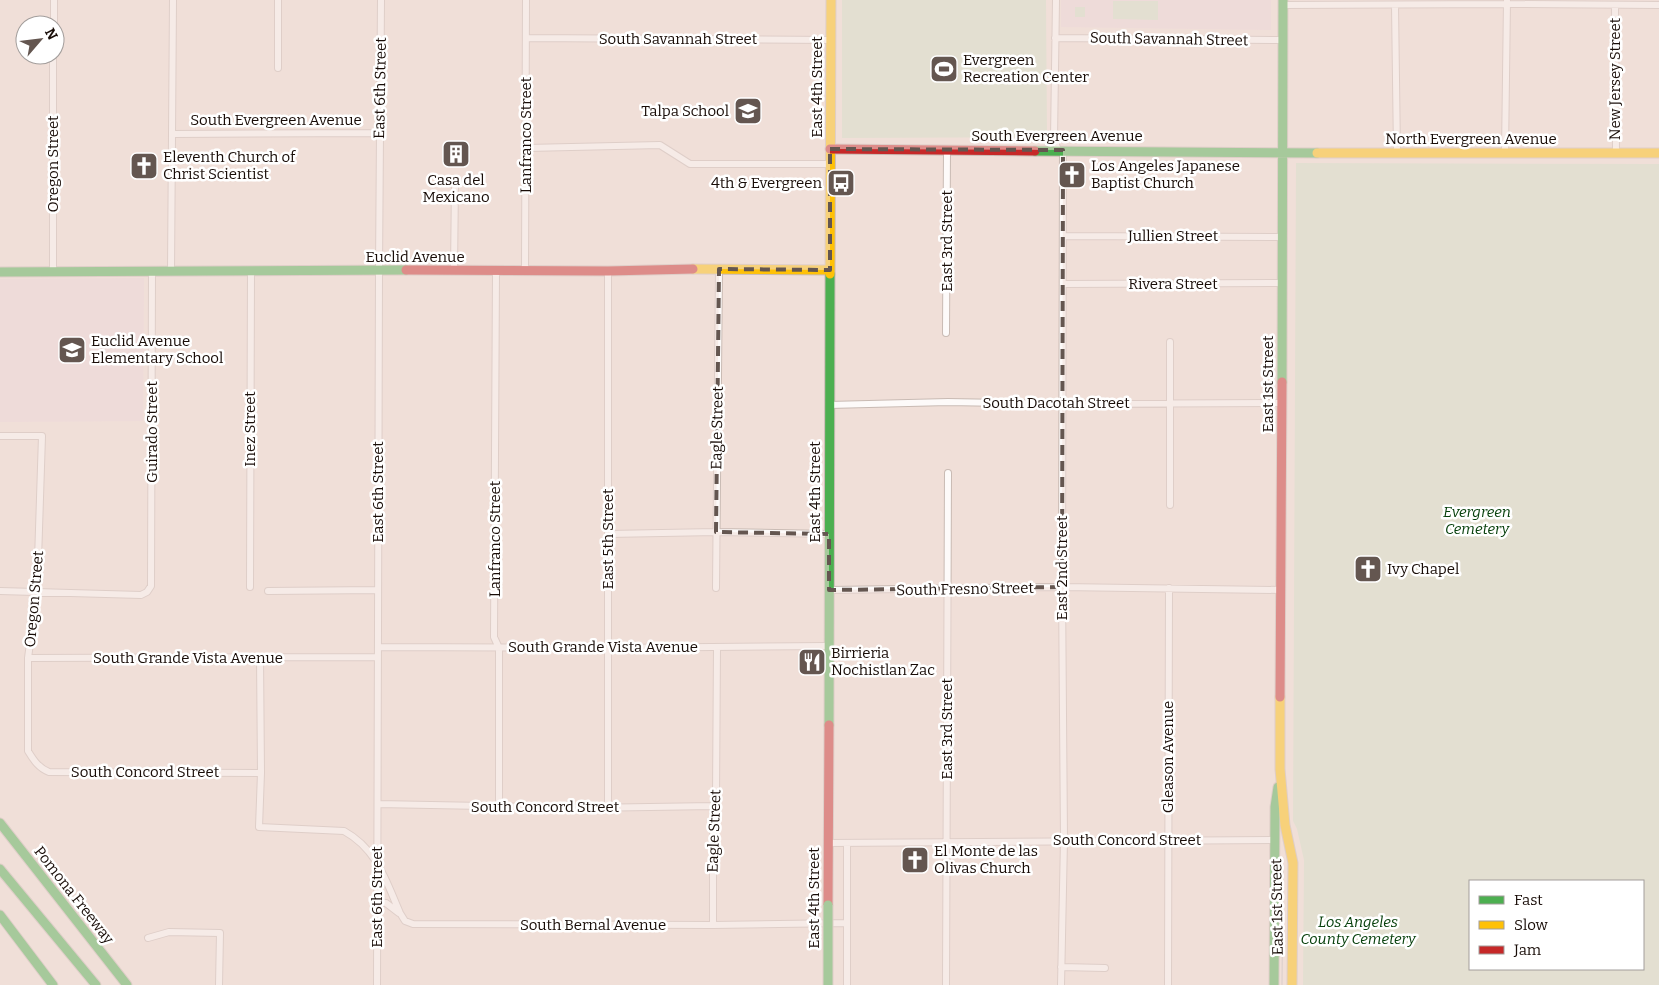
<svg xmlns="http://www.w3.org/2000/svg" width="1659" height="985" font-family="Bitter,serif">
  <rect width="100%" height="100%" fill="#f0dfd8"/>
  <path fill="#ecd7da" d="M 1061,0 L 1271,0 L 1271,30 L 1061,27 Z
    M 144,278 L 143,421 L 0,422 L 0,279 Z"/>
  <path fill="#d3e0c7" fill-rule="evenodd" d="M 842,0 L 1046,0 L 1047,137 L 842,138 Z
    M 1113,1 L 1158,1 L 1158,20 L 1113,19 Z
    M 1075,7 L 1085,7 L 1085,17 L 1075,17 Z
    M 1296,163 L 1659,164 L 1659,985 L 1303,985 L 1304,860 L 1297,829 L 1293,821 ZM 1470,881 L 1643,881 L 1643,969 L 1470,969 Z"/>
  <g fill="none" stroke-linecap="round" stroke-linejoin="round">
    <defs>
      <path id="street" d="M 1056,0 L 1054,139 L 1058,150
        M 1283,5 L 1507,4 L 1659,5
        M 1395,5 L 1397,153
        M 1615,6 L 1616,153
        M 54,25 L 54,0
        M 526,38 L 831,40
        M 1055,38 L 1283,40
        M 278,68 L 278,0
        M 172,134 L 379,133
        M 527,148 L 660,145 L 690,164 L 831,164
        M 1505,152 L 1507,1
        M 1063,236 L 1283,237
        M 525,270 L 526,0
        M 171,271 L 173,0
        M 454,271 L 455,182
        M 496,271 L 494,637 L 499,648 L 499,807
        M 608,271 L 608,807
        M 53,272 L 53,55
        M 1064,284 L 1283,283
        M 946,333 L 947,150
        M 829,405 L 948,402 L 1062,404 L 1282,403
        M 0,436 L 42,436 L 37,591 L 28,658 L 28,751 C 34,761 39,768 49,772 L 261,773
        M 1170,505 L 1170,342
        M 608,534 L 716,532 L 829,534
        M 250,587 L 251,271
        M 716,588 L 719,269
        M 829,590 L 1062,587 L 1281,590
        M 0,591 L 141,595 L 147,592 L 151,586 L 152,272
        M 268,591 L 378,590
        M 378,647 L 607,648 L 828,646
        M 260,657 L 261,773 L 259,827 L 344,831 C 377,849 386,881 400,913 L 405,921 L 413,924 L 713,925 L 847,923
        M 28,658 L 378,657
        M 378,804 L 586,808 L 713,806
        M 828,843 L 1275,840
        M 377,902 L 386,903 L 399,913
        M 713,925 L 713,806 L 716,797 L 717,647
        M 148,938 L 169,932 L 220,933 L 219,985
        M 1061,967 L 1105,968
        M 377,985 L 379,270 L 381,0
        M 847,985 L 847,843
        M 946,985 L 948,473
        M 1061,985 L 1064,840 L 1062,587 L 1063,150
        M 1168,985 L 1169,588"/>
      <path id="fast" d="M 1035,151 L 1317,153
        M 0,272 L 406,270
        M 1282,382 L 1283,0
        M 829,725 L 830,274
        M 0,823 L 127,985
        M 0,869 L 96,985
        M 0,915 L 53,985
        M 1274,985 L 1275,807 L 1278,787"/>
      <path id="slow" d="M 1317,153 L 1659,153
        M 693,269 L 830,270
        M 830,274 L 831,0
        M 1280,697 L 1280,769 L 1285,825 L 1293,863 L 1292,985"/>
      <path id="jam" d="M 830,149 L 1035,151
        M 406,270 L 608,271 L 693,269
        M 1280,697 L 1282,382
        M 828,905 L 829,725"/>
    </defs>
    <use href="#street" stroke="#c9bbb4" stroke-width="8"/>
    <use href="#fast" stroke="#c9bbb4" stroke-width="11"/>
    <use href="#slow" stroke="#c9bbb4" stroke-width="11"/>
    <use href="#jam" stroke="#c9bbb4" stroke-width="11"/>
    <use href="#street" stroke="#fdfaf9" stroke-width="6"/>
    <use href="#fast" stroke="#4caf50" stroke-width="9"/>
    <use href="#slow" stroke="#ffc107" stroke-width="9"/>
    <use href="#jam" stroke="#c62828" stroke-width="9"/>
    <path stroke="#bfbab8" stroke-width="1" d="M 1282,985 L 1283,868"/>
    <defs>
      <path id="fast-bridge" d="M 828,905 L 828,985"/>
    </defs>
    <use href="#fast-bridge" stroke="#c9bbb4" stroke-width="11" stroke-linecap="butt"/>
    <use href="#fast-bridge" stroke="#4caf50" stroke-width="9"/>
  </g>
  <path d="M0 0H1659V985H0ZM 830,149 L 1063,150 L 1062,587 L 829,590 L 829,534 L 716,532 L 719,269 L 830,270 Z" fill="#f0dfd8" fill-opacity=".55" fill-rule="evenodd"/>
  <path fill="none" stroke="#645650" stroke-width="4" stroke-dasharray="10 6" stroke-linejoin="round" d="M 830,149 L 1063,150 L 1062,587 L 829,590 L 829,534 L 716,532 L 719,269 L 830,270 Z"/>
  <defs>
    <symbol id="stadium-square" viewBox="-11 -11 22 22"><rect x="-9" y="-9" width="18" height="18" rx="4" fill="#645650" stroke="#fff"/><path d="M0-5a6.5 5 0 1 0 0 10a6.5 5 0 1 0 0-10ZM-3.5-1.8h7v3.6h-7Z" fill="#fff"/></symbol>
    <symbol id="school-square" viewBox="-11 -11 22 22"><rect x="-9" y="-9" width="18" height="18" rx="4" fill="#645650" stroke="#fff"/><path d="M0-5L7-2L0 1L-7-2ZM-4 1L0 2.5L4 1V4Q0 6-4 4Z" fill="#fff"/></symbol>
    <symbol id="building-square" viewBox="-11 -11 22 22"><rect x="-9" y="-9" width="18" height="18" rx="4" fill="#645650" stroke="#fff"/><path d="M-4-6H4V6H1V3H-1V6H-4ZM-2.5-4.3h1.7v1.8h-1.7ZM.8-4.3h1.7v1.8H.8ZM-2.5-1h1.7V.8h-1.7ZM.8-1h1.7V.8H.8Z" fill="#fff"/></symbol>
    <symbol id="church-square" viewBox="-11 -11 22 22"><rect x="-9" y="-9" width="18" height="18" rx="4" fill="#645650" stroke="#fff"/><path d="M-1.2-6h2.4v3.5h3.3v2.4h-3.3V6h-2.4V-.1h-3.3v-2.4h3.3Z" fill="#fff"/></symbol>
    <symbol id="bus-square" viewBox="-11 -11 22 22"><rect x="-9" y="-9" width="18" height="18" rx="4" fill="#645650" stroke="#fff"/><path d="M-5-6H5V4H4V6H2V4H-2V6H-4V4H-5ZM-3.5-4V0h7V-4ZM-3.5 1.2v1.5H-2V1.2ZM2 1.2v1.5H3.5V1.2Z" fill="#fff"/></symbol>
    <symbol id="restaurant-square" viewBox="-11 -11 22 22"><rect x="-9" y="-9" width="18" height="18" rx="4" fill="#645650" stroke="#fff"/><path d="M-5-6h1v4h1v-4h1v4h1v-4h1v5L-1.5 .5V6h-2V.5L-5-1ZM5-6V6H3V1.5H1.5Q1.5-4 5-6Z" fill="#fff"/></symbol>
  </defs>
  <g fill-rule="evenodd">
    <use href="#stadium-square" x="928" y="53" width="32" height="32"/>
    <use href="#school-square" x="732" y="95" width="32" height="32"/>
    <use href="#building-square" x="440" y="138" width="32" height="32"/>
    <use href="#church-square" x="128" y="150" width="32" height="32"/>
    <use href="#church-square" x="1056" y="159" width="32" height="32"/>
    <use href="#bus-square" x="825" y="167" width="32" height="32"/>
    <use href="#school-square" x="56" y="334" width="32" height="32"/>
    <use href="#church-square" x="1352" y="553" width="32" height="32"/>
    <use href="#restaurant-square" x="796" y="646" width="32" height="32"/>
    <use href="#church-square" x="899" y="844" width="32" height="32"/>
  </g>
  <g text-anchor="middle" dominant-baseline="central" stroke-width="5" stroke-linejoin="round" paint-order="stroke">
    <g font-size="15" fill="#180c07" stroke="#fff">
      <text x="678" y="39">South Savannah Street</text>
      <text transform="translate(1169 39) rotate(1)">South Savannah Street</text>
      <text transform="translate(1615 79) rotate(-90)">New Jersey Street</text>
      <text transform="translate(817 87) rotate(-90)">East 4th Street</text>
      <text transform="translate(380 88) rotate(-89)">East 6th Street</text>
      <text x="276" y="120">South Evergreen Avenue</text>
      <text transform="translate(526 135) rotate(-90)">Lanfranco Street</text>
      <text x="1057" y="136">South Evergreen Avenue</text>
      <text x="1471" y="139">North Evergreen Avenue</text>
      <text transform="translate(53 164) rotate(-90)">Oregon Street</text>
      <text x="1173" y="236">Jullien Street</text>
      <text transform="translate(947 241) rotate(-90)">East 3rd Street</text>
      <text x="415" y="257">Euclid Avenue</text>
      <text x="1173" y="284">Rivera Street</text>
      <text transform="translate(1268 384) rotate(-90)">East 1st Street</text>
      <text x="1056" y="403">South Dacotah Street</text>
      <text transform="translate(717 428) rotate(-89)">Eagle Street</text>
      <text transform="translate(250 429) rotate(-90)">Inez Street</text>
      <text transform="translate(152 432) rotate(-90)">Guirado Street</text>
      <text transform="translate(378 492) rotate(-90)">East 6th Street</text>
      <text transform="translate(815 492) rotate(-90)">East 4th Street</text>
      <text transform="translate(495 539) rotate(-90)">Lanfranco Street</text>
      <text transform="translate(608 539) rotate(-90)">East 5th Street</text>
      <text transform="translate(1062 568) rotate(-90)">East 2nd Street</text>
      <text transform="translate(965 589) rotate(-1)">South Fresno Street</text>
      <text transform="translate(34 599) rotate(-85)">Oregon Street</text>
      <text x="603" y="647">South Grande Vista Avenue</text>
      <text x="188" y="658">South Grande Vista Avenue</text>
      <text transform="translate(947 729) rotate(-90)">East 3rd Street</text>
      <text transform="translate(1168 757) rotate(-90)">Gleason Avenue</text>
      <text x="145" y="772">South Concord Street</text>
      <text x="545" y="807">South Concord Street</text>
      <text transform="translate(714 831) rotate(-88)">Eagle Street</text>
      <text x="1127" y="840">South Concord Street</text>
      <text transform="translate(74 895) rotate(52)">Pomona Freeway</text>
      <text transform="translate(377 897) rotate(-90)">East 6th Street</text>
      <text transform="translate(814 898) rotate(-90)">East 4th Street</text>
      <text transform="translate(1277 907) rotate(-91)">East 1st Street</text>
      <text x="593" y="925">South Bernal Avenue</text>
    </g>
    <g font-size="15" fill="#180c07" stroke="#fff" text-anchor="start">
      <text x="963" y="60">Evergreen<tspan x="963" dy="17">Recreation Center</tspan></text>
      <text x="729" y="111" text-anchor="end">Talpa School</text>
      <text x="163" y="157">Eleventh Church of<tspan x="163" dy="17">Christ Scientist</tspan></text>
      <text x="1091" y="166">Los Angeles Japanese<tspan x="1091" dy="17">Baptist Church</tspan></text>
      <text x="456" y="180" text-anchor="middle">Casa del<tspan x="456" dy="17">Mexicano</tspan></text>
      <text x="822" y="183" text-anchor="end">4th &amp; Evergreen</text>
      <text x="91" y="341">Euclid Avenue<tspan x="91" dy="17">Elementary School</tspan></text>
      <text x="1387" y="569">Ivy Chapel</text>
      <text x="831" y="653">Birrieria<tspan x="831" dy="17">Nochistlan Zac</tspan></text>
      <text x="934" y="851">El Monte de las<tspan x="934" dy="17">Olivas Church</tspan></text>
    </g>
    <g font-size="15" font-style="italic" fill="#07400c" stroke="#fff">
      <text x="1477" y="512">Evergreen<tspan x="1477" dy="17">Cemetery</tspan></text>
      <text x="1358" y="922">Los Angeles<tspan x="1358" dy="17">County Cemetery</tspan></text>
    </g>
  </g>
  <rect x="1469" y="880" width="175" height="90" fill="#ffffff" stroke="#a39e9c"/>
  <rect x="1479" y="896" width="25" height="8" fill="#4caf50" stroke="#a39e9c"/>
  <text x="1514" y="905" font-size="15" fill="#180c07">Fast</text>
  <rect x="1479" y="921" width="25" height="8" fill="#ffc107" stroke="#a39e9c"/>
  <text x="1514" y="930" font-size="15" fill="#180c07">Slow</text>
  <rect x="1479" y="946" width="25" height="8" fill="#c62828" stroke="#a39e9c"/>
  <text x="1514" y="955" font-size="15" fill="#180c07">Jam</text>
  <g transform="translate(40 40) rotate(62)"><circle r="24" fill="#ffffff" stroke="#a39e9c"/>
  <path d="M0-4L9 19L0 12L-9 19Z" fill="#645650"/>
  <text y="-8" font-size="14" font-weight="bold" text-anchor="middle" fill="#180c07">N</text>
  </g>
</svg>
